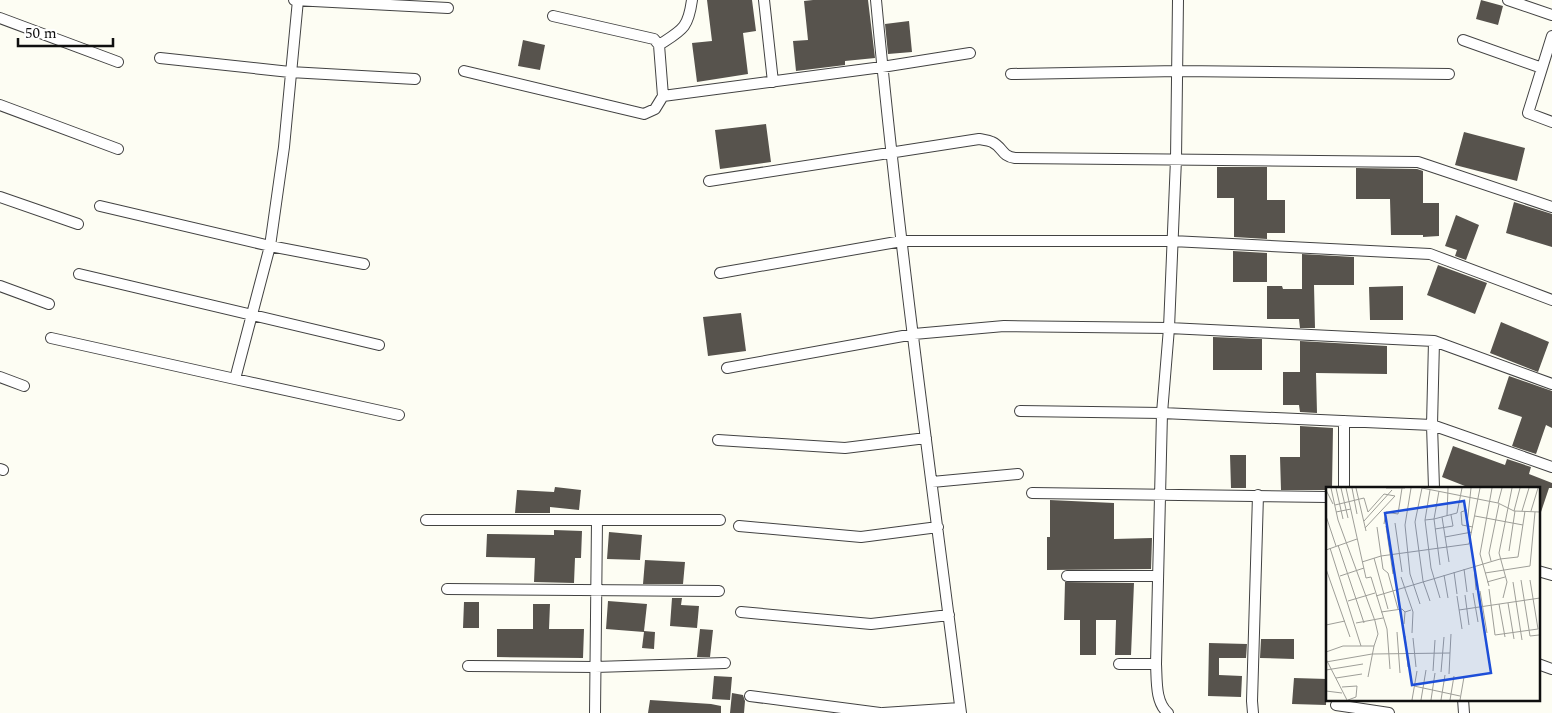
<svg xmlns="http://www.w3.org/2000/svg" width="1552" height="713" font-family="Spectral,serif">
  <rect width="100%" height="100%" fill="#fdfdf3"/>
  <path fill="#57534d" d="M 707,0 L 752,0 L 756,31 L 743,33 L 748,74 L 697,82 L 692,43 L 712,41 Z
    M 813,0 L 868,0 L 875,58 L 845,61 L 845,65 L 796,71 L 793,41 L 808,40 L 804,1 Z
    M 1481,0 L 1503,6 L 1498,25 L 1476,19 Z
    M 909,21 L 912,52 L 888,54 L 885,24 Z
    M 523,40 L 545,45 L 540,70 L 518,66 Z
    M 766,124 L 771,162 L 720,169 L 715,130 Z
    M 1464,132 L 1525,148 L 1517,181 L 1455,165 Z
    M 1217,167 L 1267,167 L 1267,200 L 1285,200 L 1285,233 L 1267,233 L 1267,239 L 1234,237 L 1234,198 L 1217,198 Z
    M 1356,168 L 1417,169 L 1423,171 L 1423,203 L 1439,203 L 1439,236 L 1423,237 L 1423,235 L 1391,235 L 1390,199 L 1356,199 Z
    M 1514,202 L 1552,214 L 1552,247 L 1506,233 Z
    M 1456,215 L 1479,225 L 1466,260 L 1455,256 L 1457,250 L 1445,246 Z
    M 1233,251 L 1267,253 L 1267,282 L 1233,282 Z
    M 1302,254 L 1354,257 L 1354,285 L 1314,285 L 1315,328 L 1300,328 L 1299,319 L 1267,319 L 1267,286 L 1282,286 L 1283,289 L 1302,289 Z
    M 1438,265 L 1487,283 L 1475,314 L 1427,295 Z
    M 1403,286 L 1403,320 L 1370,320 L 1369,287 Z
    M 741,313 L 746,351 L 708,356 L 703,317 Z
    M 1501,322 L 1549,342 L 1538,372 L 1490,353 Z
    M 1213,337 L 1262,339 L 1262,370 L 1213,370 Z
    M 1300,341 L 1387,346 L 1387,374 L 1316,373 L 1317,413 L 1300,412 L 1299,405 L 1283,405 L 1283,372 L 1300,372 Z
    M 1509,376 L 1552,391 L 1552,428 L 1546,425 L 1536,454 L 1512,446 L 1522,417 L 1498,409 Z
    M 1300,426 L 1333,428 L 1332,488 L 1327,488 L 1327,490 L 1281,490 L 1280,457 L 1300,457 Z
    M 1453,446 L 1505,465 L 1507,459 L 1531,467 L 1529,474 L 1552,483 L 1552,488 L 1549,488 L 1540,515 L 1538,515 L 1538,488 L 1470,488 L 1442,477 Z
    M 1230,455 L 1246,455 L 1246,488 L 1231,488 Z
    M 555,487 L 581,490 L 579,510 L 550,507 L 550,513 L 515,513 L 517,490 L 554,492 Z
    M 1050,500 L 1114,503 L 1114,539 L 1152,538 L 1151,569 L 1047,570 L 1047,537 L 1050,537 Z
    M 554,530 L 582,531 L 581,558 L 575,558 L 574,583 L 534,582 L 535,558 L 486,557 L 487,534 L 554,535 Z
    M 609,532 L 642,535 L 640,560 L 607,559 Z
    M 645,560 L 685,562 L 683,584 L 643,584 Z
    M 1065,582 L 1134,583 L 1131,655 L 1115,655 L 1116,620 L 1096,620 L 1096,655 L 1080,655 L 1080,620 L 1064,620 Z
    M 672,598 L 682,598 L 681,605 L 699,606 L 697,628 L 670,626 Z
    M 608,601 L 647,604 L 644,631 L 655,632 L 654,649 L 642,648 L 644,632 L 606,629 Z
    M 464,602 L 479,602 L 479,628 L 463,628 Z
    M 533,604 L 550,604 L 549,629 L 584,629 L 583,658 L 497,657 L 497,629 L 533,629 Z
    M 700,629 L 713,630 L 710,657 L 697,657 Z
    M 1261,639 L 1294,639 L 1294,659 L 1260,658 Z
    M 1209,643 L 1247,644 L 1246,658 L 1219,658 L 1219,675 L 1242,676 L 1241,697 L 1208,696 Z
    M 714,676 L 732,677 L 730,700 L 712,699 Z
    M 1294,678 L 1327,679 L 1326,705 L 1292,704 Z
    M 732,693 L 743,695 L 745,701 L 744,713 L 730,713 Z
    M 650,700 L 711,704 L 721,706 L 721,713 L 648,713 Z"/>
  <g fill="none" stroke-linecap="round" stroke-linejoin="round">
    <defs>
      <path id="minor" d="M 294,0 L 448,8
        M 298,0 L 284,147 L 270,246 L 235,379 L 399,415
        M 764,0 L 773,82
        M 876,0 C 898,238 931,476 961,713
        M 1508,0 L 1552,15
        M 0,18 L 118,62
        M 1552,36 L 1528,113 L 1552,122
        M 1463,40 L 1542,68
        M 659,45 C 682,30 688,29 692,0
        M 160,58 L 290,72 L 415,79
        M 464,71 L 644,114 L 655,109 L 663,96 L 659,45 L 654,39 L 553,16
        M 1011,74 L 1178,71 L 1449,74
        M 663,96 L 882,67 L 970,53
        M 0,105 L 118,149
        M 709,181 L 979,139 C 984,140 988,140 992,142 C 1003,147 1001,156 1015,158 L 1418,162 L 1552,207
        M 0,197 L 78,224
        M 100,206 L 270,246 L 364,264
        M 720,273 L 902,241 L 1172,241 L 1430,254 L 1552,300
        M 79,274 L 379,345
        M 0,286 L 49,304
        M 51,338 L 235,379
        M 727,368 L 914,334 L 1004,326 L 1169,328 L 1434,341 L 1552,384
        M 0,377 L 24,386
        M 1020,411 L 1162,413 L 1432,425 L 1434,341
        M 718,440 L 845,448 L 926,438
        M 0,469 L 3,470
        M 932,482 L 1018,474
        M 1344,488 L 1344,421
        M 1434,488 L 1432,425 L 1552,467
        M 1032,493 L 1327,497
        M 426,520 L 720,520
        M 739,526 L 861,537 L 938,527
        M 1538,571 L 1552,575
        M 1067,576 L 1158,576
        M 447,589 L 719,591
        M 741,612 L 871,624 L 949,615
        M 1119,664 L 1156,664
        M 1538,664 L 1552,669
        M 468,666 L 595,667 L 725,663
        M 750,696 L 880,713
        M 1463,699 L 1464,713
        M 1336,705 L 1389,713
        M 595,713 L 597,520
        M 883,713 L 960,708
        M 1168,713 C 1155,702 1157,680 1156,664 L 1162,413 L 1169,328 L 1176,159 L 1178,0
        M 1253,713 L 1252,701 L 1258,495"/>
    </defs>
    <use href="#minor" stroke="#424242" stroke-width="12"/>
    <use href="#minor" stroke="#fff" stroke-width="10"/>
  </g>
  <g transform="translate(1326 487)">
    <rect width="214" height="214" fill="#fdfdf3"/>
    <path fill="none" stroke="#9e9e98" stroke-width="1" d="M 5,1 L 12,33 L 49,134 L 52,147 L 48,159M 10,1 L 17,32M 15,1 L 22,31M 20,1 L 40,91 L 45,90 L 61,142 L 64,182M 26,1 L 31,27M 30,1 L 40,44M 60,1 L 79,1M 85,1 L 79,38 L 84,87 L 94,117M 96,1 L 172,16 L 188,24 L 214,25M 96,1 L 89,35 L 97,94 L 104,114M 0,3 L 7,17M 104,3 L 99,33 L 105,81 L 114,111M 113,4 L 108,32 L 131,26 L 136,1M 172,16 L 176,1M 9,18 L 38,11 L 42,25 L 58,7 L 69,9M 141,23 L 135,25 L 136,38 L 147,40M 188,24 L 194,1M 196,24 L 203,1M 205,24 L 212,1M 10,25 L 25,22M 0,29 L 10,59M 121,29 L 122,1M 149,29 L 197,38M 116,30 L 123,75M 99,33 L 108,32 L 114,78M 38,34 L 66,3M 69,36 L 76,85M 58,37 L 60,25 L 72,27 L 76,1M 141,38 L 145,1M 60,39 L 67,87M 51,40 L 57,82 L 62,86 L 72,122M 39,41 L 69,9M 109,42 L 127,39 L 125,28M 119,50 L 146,45M 12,58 L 38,136M 4,61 L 35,159M 0,63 L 31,52M 183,64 L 189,24M 48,71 L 62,122M 165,74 L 163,66 L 173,17M 36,75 L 55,69 L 143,57 L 154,1M 148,79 L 150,103M 0,82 L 24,150M 138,82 L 141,105M 128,85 L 131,107M 159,86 L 204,79 L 209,25M 118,88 L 122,111M 14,89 L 38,81M 75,90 L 87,125 L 86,146M 195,93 L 204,149 L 213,148M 161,95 L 179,90M 187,95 L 196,153M 163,99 L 154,67 L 166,1M 163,102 L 169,148 L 212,142 L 204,93M 154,104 L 161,146M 147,106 L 152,135M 139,108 L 143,138M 50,109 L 174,72 L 192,70 L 199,24M 131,109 L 136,142M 177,111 L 181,95 L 173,66 L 186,1M 22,114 L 49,106M 182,116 L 188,152M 173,117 L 179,150M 133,123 L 214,111M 55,125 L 76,122 L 79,125M 30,136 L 57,131M 78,137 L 79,125 L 85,123M 0,138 L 19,134M 71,145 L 74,186M 79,149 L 82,180M 87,151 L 90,180M 0,165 L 17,159 L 48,159 L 42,190M 0,172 L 21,213M 0,175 L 46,167 L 124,166 L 125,147M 0,183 L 37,177M 107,184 L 109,153M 115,185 L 118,150M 123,187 L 124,166M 10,191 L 36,187M 88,199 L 134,209M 16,200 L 31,199 L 30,210 L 22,213M 0,204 L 16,206M 86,213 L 91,184M 95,213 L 100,183M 105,213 L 109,186M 115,213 L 119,188M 124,213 L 128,189M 134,213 L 138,190"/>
    <path fill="#1d4ed8" fill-opacity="0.15" stroke="#1d4ed8" stroke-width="2.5" d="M 138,14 L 165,186 L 86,198 L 59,26 Z"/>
    <rect width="214" height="214" fill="none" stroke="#0f0f0f" stroke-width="2.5"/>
  </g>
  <path d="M18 38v8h95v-8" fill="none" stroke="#0f0f0f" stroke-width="2.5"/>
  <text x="25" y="38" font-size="15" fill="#0f0f0f" stroke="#ffffff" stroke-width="4" paint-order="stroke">50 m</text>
</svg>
